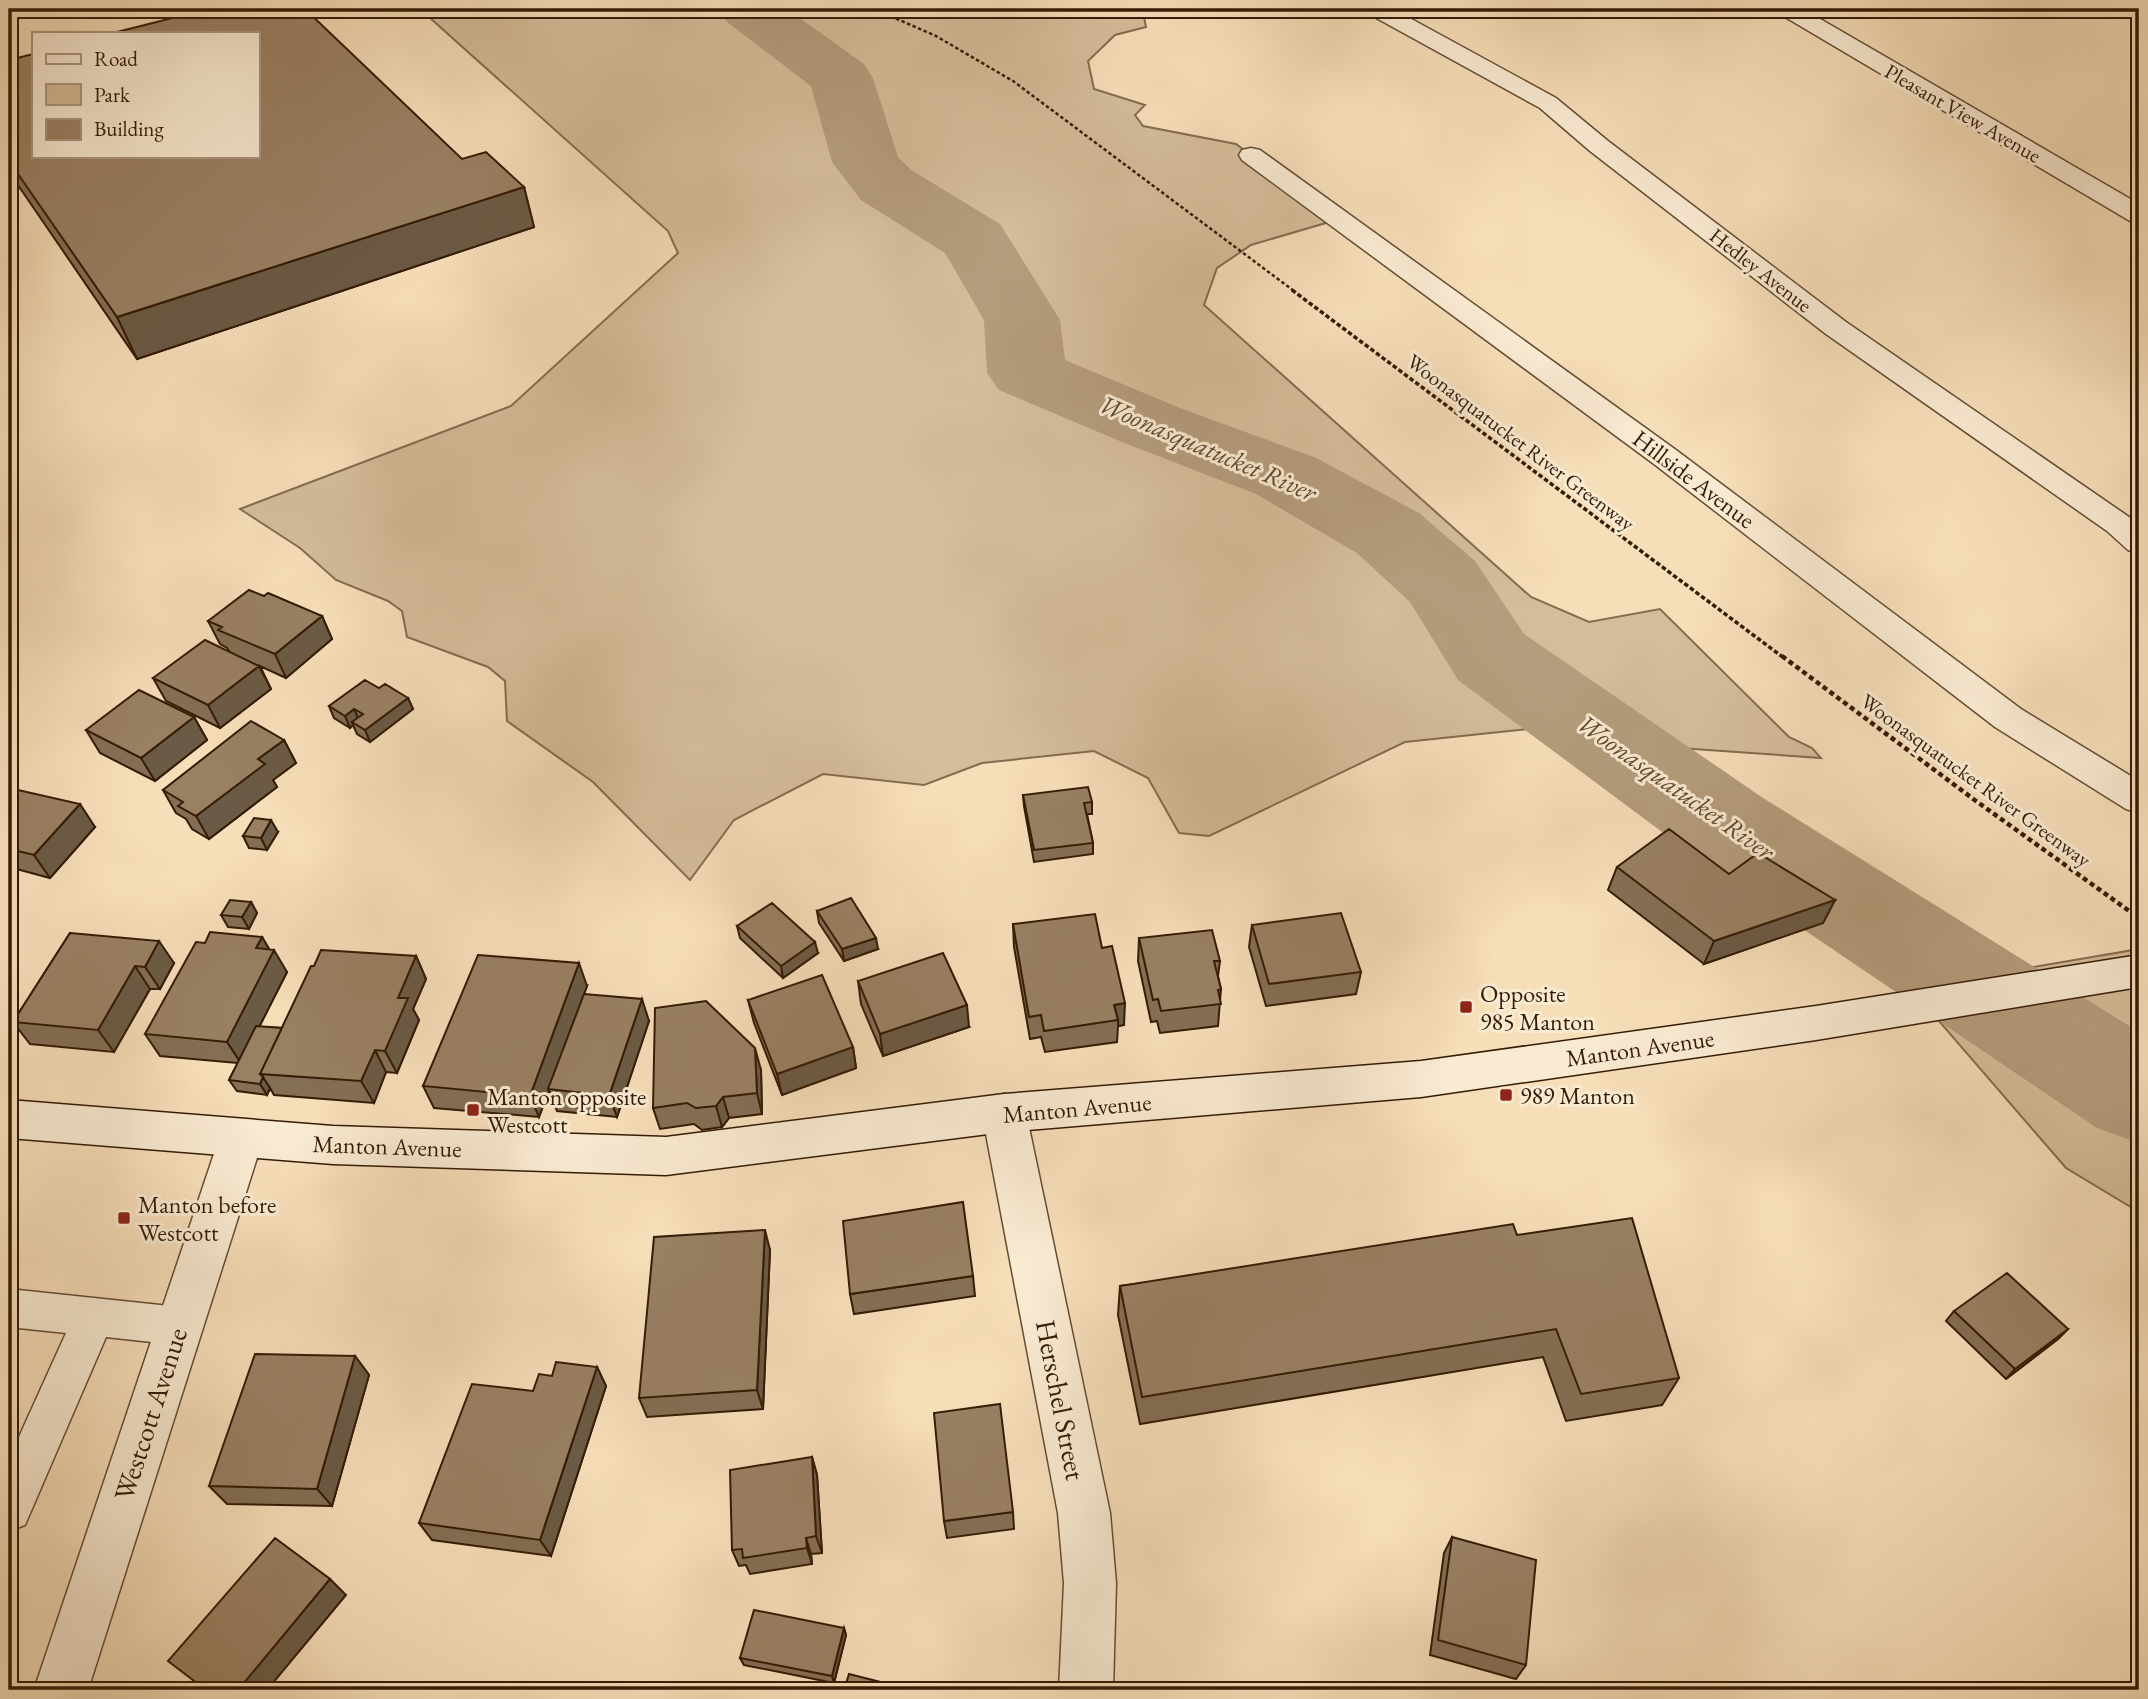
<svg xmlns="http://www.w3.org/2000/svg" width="2148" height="1699" font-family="'EB Garamond',serif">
  <rect width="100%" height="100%" fill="#f6deb9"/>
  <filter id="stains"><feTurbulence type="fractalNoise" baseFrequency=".00286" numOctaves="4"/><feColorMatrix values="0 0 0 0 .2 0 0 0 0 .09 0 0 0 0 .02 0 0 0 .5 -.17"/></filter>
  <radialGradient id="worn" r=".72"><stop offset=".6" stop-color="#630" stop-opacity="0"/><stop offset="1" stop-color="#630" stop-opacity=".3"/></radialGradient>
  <path fill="#d5bd9a" stroke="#846c50" stroke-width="2" d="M 420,9 L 1121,9 L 1144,17 L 1146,27 L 1115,35 L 1088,61 L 1094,89 L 1145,105 L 1135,115 L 1143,126 L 1236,144 L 1336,220 L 1251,245 L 1217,268 L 1204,305 L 1531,597 L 1589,622 L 1660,609 L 1789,737 L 1812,748 L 1821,758 L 1679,748 L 1528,729 L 1405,742 L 1209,836 L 1179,833 L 1148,778 L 1094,751 L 982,763 L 924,785 L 823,774 L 734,820 L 690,880 L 593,782 L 507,721 L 505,681 L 488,667 L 407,637 L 402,611 L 388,601 L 336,580 L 300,548 L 240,509 L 511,406 L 678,253 L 668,231 Z
    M 2139,949 L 2139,1212 L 2066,1168 L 1926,1006 L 1930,989 L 1966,980 L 1971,973 L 1987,975 Z"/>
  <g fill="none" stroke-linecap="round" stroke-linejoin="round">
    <path fill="#b49c7c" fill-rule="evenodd" d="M 718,9 L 787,9 L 864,64 L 873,78 L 898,157 L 911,170 L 1000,224 L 1060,320 L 1065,360 L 1180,408 L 1316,458 L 1419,513 L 1475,561 L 1524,634 L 1763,798 L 2139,1032 L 2139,1143 L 2097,1128 L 1689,852 L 1458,680 L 1410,602 L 1357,553 L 1256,494 L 1122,442 L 999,390 L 987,373 L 984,320 L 945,253 L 861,200 L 832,162 L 811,86 L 727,22 Z"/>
    <defs>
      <path id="lane" d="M 9,1289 L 179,1307 L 194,1312 L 200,1326 L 194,1340 L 179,1345 L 106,1337 L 25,1525 L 9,1531 L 9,1459 L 66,1333 L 9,1327 Z"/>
      <path id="street" d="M 1366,9 L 1393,9 L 1556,98 L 1608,141 L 1846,322 L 2129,517 L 2139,526 L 2139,553 L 2128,550 L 2107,531 L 1826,334 L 1590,151 L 1540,108 L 1369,14 Z
        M 1777,9 L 1803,9 L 2139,204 L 2139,223 L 2130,221 L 1780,14 Z
        M 1251,148 L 1260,150 L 1676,450 L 2021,709 L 2139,781 L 2139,813 L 2126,809 L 1995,727 L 1654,464 L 1242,160 L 1239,155 L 1242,150 Z
        M 1004,1094 L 1019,1100 L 1026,1113 L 1110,1513 L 1116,1583 L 1113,1690 L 1059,1690 L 1064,1583 L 1058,1513 L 982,1113 L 989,1100 Z
        M 241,1120 L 257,1125 L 263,1139 L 88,1690 L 34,1690 L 219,1139 L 225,1125 Z"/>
      <path id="secondary" d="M 2139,955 L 2139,987 L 1816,1040 L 1421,1097 L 1004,1132 L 666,1175 L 333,1164 L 9,1138 L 9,1100 L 333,1126 L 666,1137 L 1004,1094 L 1421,1061 L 1816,1006 Z"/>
    </defs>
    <use href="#lane" stroke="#644c32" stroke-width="3"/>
    <use href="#street" stroke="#644c32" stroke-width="3"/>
    <use href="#secondary" stroke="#341b05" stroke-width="3"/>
    <path stroke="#341b05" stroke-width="2.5" stroke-dasharray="3.5 2.5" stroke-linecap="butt" d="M 874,9 L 936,36 L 1013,81 L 1294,291"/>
    <path stroke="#341b05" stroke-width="3.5" stroke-dasharray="4.5 2.5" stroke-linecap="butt" d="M 1292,290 L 1784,658"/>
    <path stroke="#341b05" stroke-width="4.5" stroke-dasharray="5 3.5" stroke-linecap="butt" d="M 1782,656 L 1976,801 L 2139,918"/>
    <use href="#lane" fill="#f9ead2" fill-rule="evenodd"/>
    <use href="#street" fill="#f9ead2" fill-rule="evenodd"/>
    <use href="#secondary" fill="#f9ead2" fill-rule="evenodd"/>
  </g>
  <path fill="#846e55" stroke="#341b05" stroke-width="2" d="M 9,60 L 462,159 L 524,187 L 534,227 L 137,359 L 9,172 Z
    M 264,596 L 322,616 L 332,639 L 286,678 L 260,666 L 271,689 L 220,728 L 166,701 L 153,678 L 229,651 L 227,648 L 220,644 L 208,621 Z
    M 379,688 L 408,698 L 413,709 L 370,742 L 357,734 L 353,725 L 350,728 L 334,718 L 329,706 Z
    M 194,717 L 207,740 L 155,781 L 100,753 L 86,730 Z
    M 284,740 L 296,763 L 273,780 L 277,787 L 209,839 L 192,829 L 186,819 L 176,813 L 163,790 Z
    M 9,788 L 95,827 L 50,878 L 9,867 Z
    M 1023,795 L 1092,802 L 1092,814 L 1087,814 L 1093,843 L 1093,854 L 1034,862 L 1024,806 Z
    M 278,832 L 267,850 L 249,848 L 243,836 Z
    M 1617,867 L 1729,874 L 1835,900 L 1823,923 L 1704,964 L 1608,890 Z
    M 251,902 L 257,913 L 249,929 L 228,927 L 221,915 Z
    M 817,911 L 878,949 L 844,961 L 819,923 Z
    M 1013,924 L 1102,948 L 1124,1025 L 1118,1026 L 1117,1042 L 1045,1052 L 1041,1037 L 1030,1039 L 1014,947 Z
    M 1252,925 L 1361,972 L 1356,994 L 1266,1006 L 1249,947 Z
    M 737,926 L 818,953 L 783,978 L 740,938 Z
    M 70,933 L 174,963 L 160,989 L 150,989 L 114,1052 L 30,1044 L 13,1022 Z
    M 262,937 L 269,949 L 287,972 L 259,1027 L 282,1028 L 416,956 L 426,979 L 413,1009 L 419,1020 L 397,1073 L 386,1072 L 374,1103 L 274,1095 L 270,1088 L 267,1095 L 237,1091 L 229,1080 L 238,1063 L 160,1056 L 145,1034 L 205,943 Z
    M 1139,938 L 1220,961 L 1218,976 L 1221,989 L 1218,1026 L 1160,1033 L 1157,1021 L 1151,1022 L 1138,961 Z
    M 858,981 L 969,1027 L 883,1056 L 861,1004 Z
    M 587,986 L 575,1018 L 649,1021 L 617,1117 L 557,1111 L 549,1090 L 539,1117 L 434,1108 L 423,1086 Z
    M 748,1000 L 853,1047 L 856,1068 L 782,1095 L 754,1023 Z
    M 761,1070 L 762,1114 L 729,1118 L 722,1127 L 702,1130 L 694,1124 L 660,1129 L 653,1108 Z
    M 1517,1235 L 1679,1378 L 1662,1405 L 1566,1421 L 1543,1357 L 1140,1424 L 1118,1315 L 1120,1286 Z
    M 770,1250 L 763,1409 L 647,1417 L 639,1398 Z
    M 973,1276 L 975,1296 L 854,1314 L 850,1294 Z
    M 1954,1311 L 2068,1329 L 2058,1339 L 2006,1379 L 1946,1321 Z
    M 355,1356 L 369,1375 L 332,1506 L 227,1504 L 209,1486 Z
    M 597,1367 L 606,1386 L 551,1556 L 432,1540 L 419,1523 L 533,1391 L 552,1376 Z
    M 812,1457 L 817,1475 L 822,1553 L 811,1554 L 812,1564 L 750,1574 L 746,1565 L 739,1566 L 732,1550 Z
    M 1013,1512 L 1014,1529 L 947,1538 L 944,1521 Z
    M 1452,1537 L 1526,1665 L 1516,1679 L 1430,1655 L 1444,1553 Z
    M 844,1628 L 846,1635 L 834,1683 L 744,1665 L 740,1658 Z"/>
  <path fill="#6b5a45" stroke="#341b05" stroke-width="2" d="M 524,187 L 534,227 L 137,359 L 117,317 Z
    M 322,616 L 332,639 L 286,678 L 275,654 Z
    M 259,666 L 271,689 L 220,728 L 208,705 Z
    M 408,698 L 413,709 L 370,742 L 365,730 Z
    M 354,709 L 359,720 L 352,722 L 353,725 L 350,728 L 345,716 Z
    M 194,717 L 207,740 L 155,781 L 141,758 Z
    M 284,740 L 296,763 L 273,780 L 277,787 L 209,839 L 196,816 L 258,759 Z
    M 80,804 L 95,827 L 50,878 L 34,855 Z
    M 271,820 L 278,832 L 267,850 L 261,838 Z
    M 1835,900 L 1823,923 L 1704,964 L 1714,941 Z
    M 251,902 L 257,913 L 249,929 L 242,917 Z
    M 262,937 L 272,954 L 274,950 L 287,972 L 241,1063 L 227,1042 L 256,948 Z
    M 876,938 L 878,949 L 844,961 L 842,949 Z
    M 159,941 L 174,963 L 160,989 L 145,967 Z
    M 815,942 L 818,953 L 783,978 L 781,966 Z
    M 416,956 L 426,979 L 413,1009 L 419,1020 L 397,1073 L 385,1051 L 398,998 Z
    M 579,963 L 587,986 L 539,1117 L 530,1096 Z
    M 135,966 L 150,989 L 114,1052 L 98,1030 Z
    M 642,999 L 649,1021 L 617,1117 L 609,1096 Z
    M 1125,1003 L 1124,1025 L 1118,1026 L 1118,1020 L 1114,1005 Z
    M 967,1005 L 969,1027 L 883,1056 L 880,1034 Z
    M 853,1047 L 856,1068 L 782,1095 L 777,1074 Z
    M 755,1048 L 761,1070 L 762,1114 L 757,1093 Z
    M 375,1050 L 386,1072 L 374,1103 L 361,1081 Z
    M 263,1077 L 270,1088 L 267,1095 L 260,1084 Z
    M 723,1097 L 729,1118 L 722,1127 L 716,1106 Z
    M 765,1230 L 770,1250 L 763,1409 L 757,1390 Z
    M 2068,1329 L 2058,1339 L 2006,1379 L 2015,1369 Z
    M 355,1356 L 369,1375 L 332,1506 L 317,1489 Z
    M 597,1367 L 606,1386 L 551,1556 L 540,1540 Z
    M 812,1457 L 817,1475 L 822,1553 L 816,1536 Z
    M 806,1538 L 811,1554 L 812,1564 L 807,1548 Z
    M 330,1579 L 346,1595 L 267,1690 L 238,1690 Z
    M 844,1628 L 846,1635 L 834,1683 L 832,1676 Z"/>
  <path fill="#998063" stroke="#341b05" stroke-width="2" d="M 208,9 L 305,9 L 462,159 L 486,152 L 524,187 L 117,317 L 9,161 L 9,60 L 33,54 L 33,156 L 257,156 L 257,33 L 113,33 Z
    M 249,590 L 264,596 L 268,593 L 322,616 L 275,654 L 218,630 L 222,627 L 208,621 Z
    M 205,640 L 259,666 L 208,705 L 153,678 Z
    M 365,680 L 379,688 L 385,684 L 408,698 L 365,730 L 352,722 L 363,714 L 354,709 L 345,716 L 329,706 Z
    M 139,690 L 194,717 L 141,758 L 86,730 Z
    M 251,721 L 284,740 L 258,759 L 265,764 L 196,816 L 178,806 L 183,802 L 163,790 Z
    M 1088,787 L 1092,802 L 1084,803 L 1093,843 L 1034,850 L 1023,795 Z
    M 9,788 L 80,804 L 34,855 L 9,849 Z
    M 254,818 L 271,820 L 261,838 L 243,836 Z
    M 1669,829 L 1729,874 L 1758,853 L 1835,900 L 1714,941 L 1617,867 Z
    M 851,898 L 876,938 L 842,949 L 817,911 Z
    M 230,900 L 251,902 L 242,917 L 221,915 Z
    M 772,903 L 815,942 L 781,966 L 737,926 Z
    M 1341,913 L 1361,972 L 1269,984 L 1252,925 Z
    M 1095,914 L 1102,948 L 1112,946 L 1125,1003 L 1114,1005 L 1118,1020 L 1044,1031 L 1041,1015 L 1029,1017 L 1013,924 Z
    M 1212,930 L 1220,961 L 1214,961 L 1221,989 L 1218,990 L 1221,1004 L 1161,1011 L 1158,999 L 1153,1000 L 1139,938 Z
    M 210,932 L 262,937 L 256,948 L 274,950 L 227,1042 L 145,1034 L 196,942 L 205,943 Z
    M 70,933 L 159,941 L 145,967 L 135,966 L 98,1030 L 13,1022 Z
    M 321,950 L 416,956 L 398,998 L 408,998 L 385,1051 L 375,1050 L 361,1081 L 260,1074 L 311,966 L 314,966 Z
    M 943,953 L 967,1005 L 880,1034 L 858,981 Z
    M 478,955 L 579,963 L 530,1096 L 423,1086 Z
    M 822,975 L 853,1047 L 777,1074 L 748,1000 Z
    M 584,994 L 642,999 L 609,1096 L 548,1089 Z
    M 706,1001 L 755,1048 L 757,1093 L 723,1097 L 716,1106 L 696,1108 L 687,1103 L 653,1108 L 655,1008 Z
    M 256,1026 L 282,1028 L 260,1074 L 263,1077 L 260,1084 L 229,1080 Z
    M 963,1202 L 973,1276 L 850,1294 L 843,1221 Z
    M 1632,1218 L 1679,1378 L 1581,1394 L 1556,1329 L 1142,1397 L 1120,1286 L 1513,1224 L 1517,1235 Z
    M 765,1230 L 757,1390 L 639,1398 L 654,1237 Z
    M 2007,1273 L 2068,1329 L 2015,1369 L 1954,1311 Z
    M 255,1354 L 355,1356 L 317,1489 L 209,1486 Z
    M 556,1362 L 597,1367 L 540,1540 L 419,1523 L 472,1384 L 533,1391 L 539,1374 L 552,1376 Z
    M 1000,1404 L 1013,1512 L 944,1521 L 934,1413 Z
    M 812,1457 L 816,1536 L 806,1538 L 807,1548 L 743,1558 L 742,1549 L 732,1550 L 730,1470 Z
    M 1452,1537 L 1536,1560 L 1526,1665 L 1438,1640 Z
    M 275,1538 L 330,1579 L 238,1690 L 206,1690 L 168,1661 Z
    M 754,1610 L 844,1628 L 832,1676 L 740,1658 Z
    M 849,1674 L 912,1690 L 844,1690 Z"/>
  <g fill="#8f2418" stroke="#f9ead2" stroke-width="2.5">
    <rect x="1459" y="1000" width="14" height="14" rx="3.5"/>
    <rect x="1499" y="1088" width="14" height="14" rx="3.5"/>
    <rect x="466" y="1103" width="14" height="14" rx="3.5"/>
    <rect x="117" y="1211" width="14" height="14" rx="3.5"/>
  </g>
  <g text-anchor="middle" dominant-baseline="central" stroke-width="6" stroke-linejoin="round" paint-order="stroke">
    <g font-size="21" fill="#341b05" stroke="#f9ead2">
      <text transform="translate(1963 113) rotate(30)">Pleasant View Avenue</text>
      <text transform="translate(1761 270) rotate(38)">Hedley Avenue</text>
      <text transform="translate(1521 442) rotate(37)">Woonasquatucket River Greenway</text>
      <text transform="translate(1976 780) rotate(36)">Woonasquatucket River Greenway</text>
    </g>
    <g font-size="24" fill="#341b05" stroke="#f9ead2">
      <text transform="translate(1694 479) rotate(37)">Hillside Avenue</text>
      <text transform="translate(1640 1048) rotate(-8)">Manton Avenue</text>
      <text transform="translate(1077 1108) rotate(-5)">Manton Avenue</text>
      <text transform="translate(387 1146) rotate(2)">Manton Avenue</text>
    </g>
    <g font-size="24" fill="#341b05" stroke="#f9ead2" text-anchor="start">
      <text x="1480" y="993">Opposite<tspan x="1480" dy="28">985 Manton</tspan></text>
      <text x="1520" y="1095">989 Manton</text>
      <text x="487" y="1096">Manton opposite<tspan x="487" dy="28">Westcott</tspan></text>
      <text x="138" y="1204">Manton before<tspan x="138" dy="28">Westcott</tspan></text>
    </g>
    <g font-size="26" font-style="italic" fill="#61482f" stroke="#f9ead2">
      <text transform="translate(1208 448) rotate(23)">Woonasquatucket River</text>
      <text transform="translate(1676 787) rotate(35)">Woonasquatucket River</text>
    </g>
    <g font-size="28" fill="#341b05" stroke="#f9ead2">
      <text transform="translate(1061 1400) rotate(79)">Herschel Street</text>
      <text transform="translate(150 1414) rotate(-72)">Westcott Avenue</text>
    </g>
  </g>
  <rect width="2148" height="1699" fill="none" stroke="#f6deb9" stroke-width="35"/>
  <rect x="10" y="10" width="2127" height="1678" fill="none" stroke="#341b05" stroke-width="3.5"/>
  <rect x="18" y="18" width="2113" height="1664" fill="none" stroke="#341b05" stroke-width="2"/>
  <rect x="32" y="32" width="228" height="126" fill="#f9ead2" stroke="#aa9780" stroke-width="2"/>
  <rect x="46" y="54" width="35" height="10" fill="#f9ead2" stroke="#aa9780" stroke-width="2"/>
  <text x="94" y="66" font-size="21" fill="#341b05">Road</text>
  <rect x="46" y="84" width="35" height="21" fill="#d5bd9a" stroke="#aa9780" stroke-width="2"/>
  <text x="94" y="102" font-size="21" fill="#341b05">Park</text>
  <rect x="46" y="119" width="35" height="21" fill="#998063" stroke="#aa9780" stroke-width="2"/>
  <text x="94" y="136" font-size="21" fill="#341b05">Building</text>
  <rect width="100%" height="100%" filter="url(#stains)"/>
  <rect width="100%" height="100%" fill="url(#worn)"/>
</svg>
